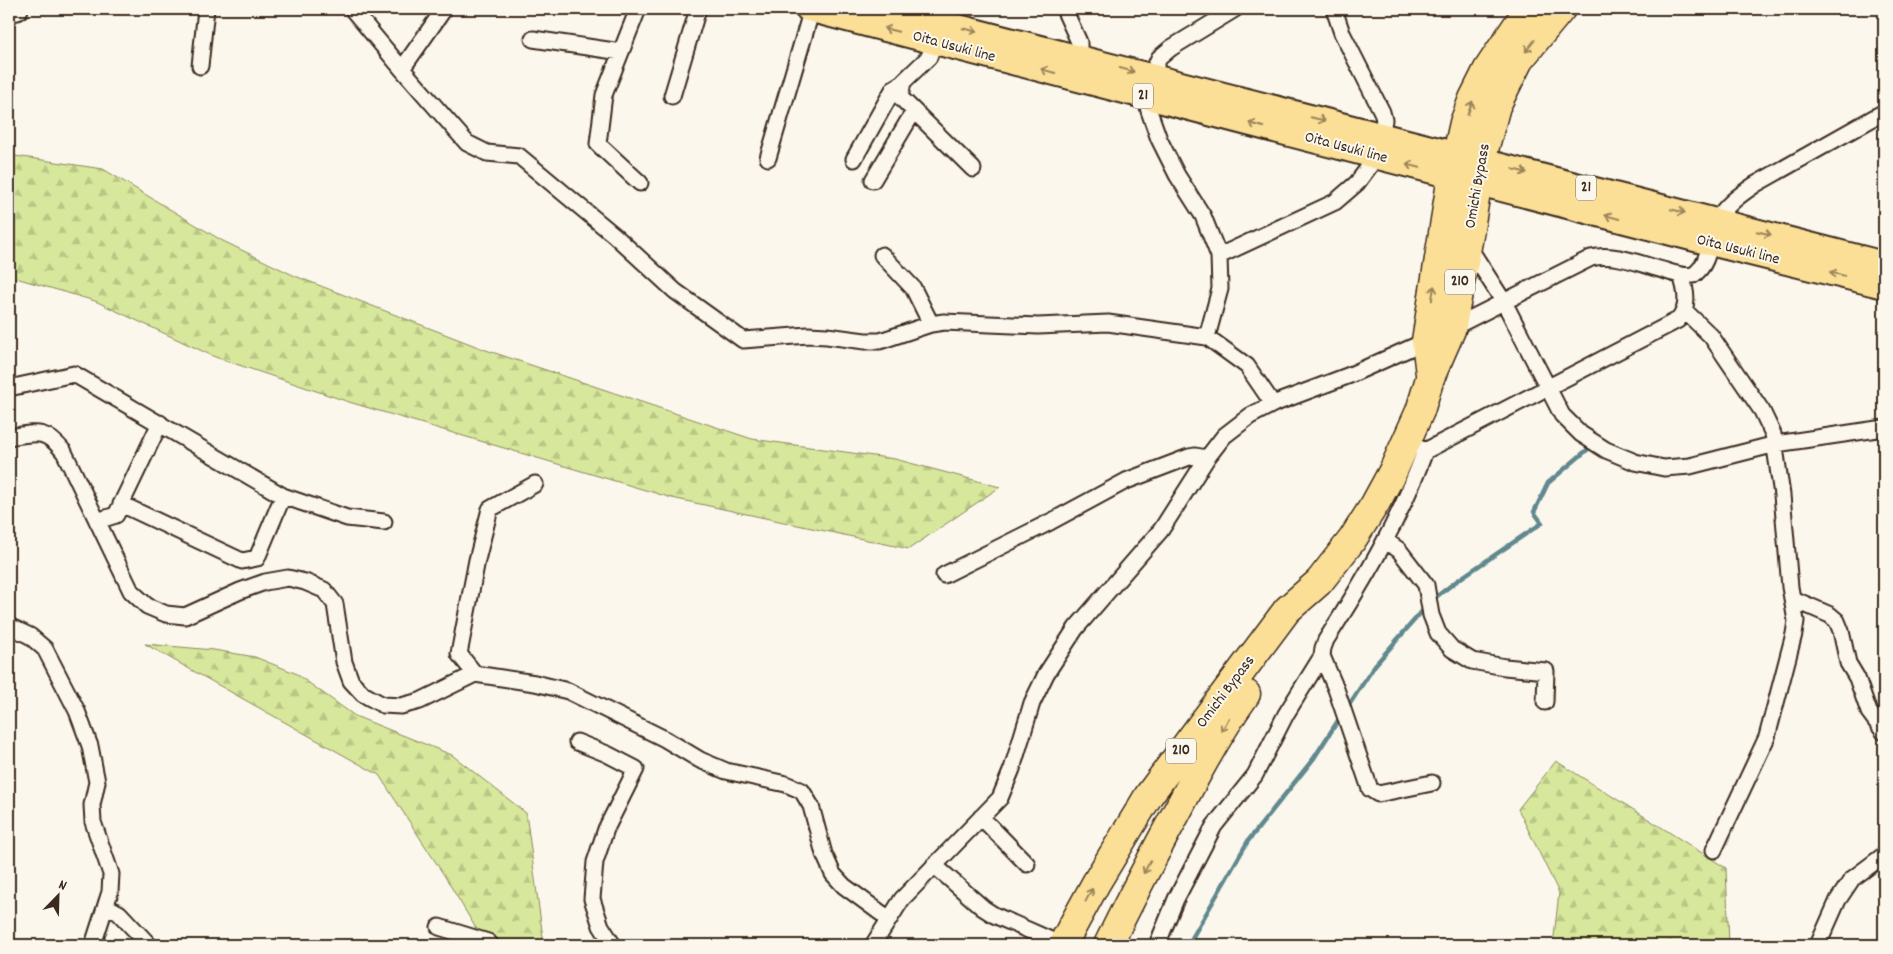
<svg xmlns="http://www.w3.org/2000/svg" width="1893" height="954" font-family="Dekko,sans-serif">
  <defs>
    <pattern id="forest-firs" width="22" height="20" patternUnits="userSpaceOnUse" patternTransform="scale(1.25)"><rect width="22" height="20" fill="#d7e79b"/><path d="M5 1l3.5 6h-7zM16 11l3.5 6h-7z" fill="#b9c685"/></pattern>
  </defs>
  <rect width="100%" height="100%" fill="#fbf7ec"/>
  <filter id="ink" filterUnits="userSpaceOnUse"><feTurbulence type="fractalNoise" baseFrequency=".02" numOctaves="2"/><feDisplacementMap in="SourceGraphic" scale="10" xChannelSelector="R" yChannelSelector="G"/><feConvolveMatrix kernelMatrix="1 2 1 2 8 2 1 2 1" color-interpolation-filters="sRGB"/></filter>
  <g filter="url(#ink)">
    <path fill="url(#forest-firs)" stroke="#89885c" d="M 9,155 L 103,169 L 221,240 L 295,276 L 486,350 L 752,439 L 895,459 L 1000,487 L 909,549 L 672,498 L 349,402 L 215,357 L 95,301 L 9,276 Z
      M 145,644 L 214,650 L 255,657 L 295,673 L 355,716 L 452,755 L 526,813 L 544,945 L 486,945 L 444,875 L 379,775 Z
      M 1556,761 L 1726,868 L 1729,945 L 1553,945 L 1559,893 L 1518,809 Z"/>
    <g fill="none" stroke-linecap="round" stroke-linejoin="round">
      <path stroke="#61888e" stroke-width="4.5" d="M 1432,600 L 1458,580 L 1542,523 L 1534,512 L 1548,483 L 1587,450 L 1589,446
        M 1347,708 L 1375,665 L 1425,608
        M 1188,945 L 1248,841 L 1314,758 L 1341,716"/>
      <defs>
        <path id="street" d="M 352,9 L 402,69
          M 444,9 L 402,69 L 467,143 L 487,153 L 519,156 L 614,235 L 675,291 L 743,340 L 808,335 L 827,336 L 865,341 L 880,341 L 931,324 L 944,322 L 1038,326 L 1108,323 L 1207,337 L 1247,366 L 1273,404
          M 638,9 L 604,95 L 598,144 L 640,183
          M 1064,9 L 1079,42 L 1079,65
          M 937,34 L 929,57 L 903,82 L 900,97 L 973,169
          M 533,39 L 621,52
          M 200,66 L 206,9
          M 672,96 L 698,9
          M 768,158 L 812,9
          M 854,159 L 894,88 L 902,83
          M 873,180 L 914,111
          M 1469,245 L 1470,249 L 1504,302 L 1562,415 L 1581,434 L 1606,450 L 1635,462 L 1664,468 L 1690,466 L 1776,444 L 1884,428
          M 882,255 L 913,288 L 931,324
          M 1219,256 L 1335,202 L 1357,183 L 1377,156 L 1384,120 L 1382,112 L 1342,33 L 1334,9
          M 1685,311 L 1711,336 L 1762,411 L 1773,434 L 1782,495 L 1790,587 L 1796,621 L 1794,634 L 1767,737 L 1714,850
          M 1207,337 L 1220,289 L 1219,256 L 1203,216 L 1177,175 L 1159,139 L 1149,111 L 1146,97 L 1151,76 L 1159,58 L 1171,48 L 1235,9
          M 9,388 L 74,374 L 283,496 L 347,518 L 384,522
          M 9,437 C 36,433 45,428 64,452 L 131,591 L 147,606 L 166,614 L 185,616 L 240,591 L 265,582 L 288,578 L 305,582 L 324,590 L 335,604 L 344,662 L 351,681 L 363,694 L 383,705 L 401,706 L 420,701 L 475,674 L 535,683 L 568,691 L 665,739 L 700,760 L 726,771 L 786,784 L 802,791 L 811,806 L 824,854 L 833,874 L 844,886 L 889,919
          M 1417,447 L 1425,451 L 1678,320 C 1690,307 1686,290 1681,275
          M 1425,451 C 1400,520 1365,579 1326,640 L 1323,648 L 1322,656 L 1336,689 L 1370,789 L 1378,794 L 1432,783
          M 121,504 L 242,561 L 257,558 L 283,496
          M 97,521 L 116,515 L 160,423
          M 1386,541 L 1399,550 L 1426,585 L 1431,615 L 1438,633 L 1452,649 L 1472,661 L 1505,667 L 1546,671 L 1545,702
          M 944,575 L 1050,522 L 1126,481 L 1189,457 L 1195,456 L 1207,458
          M 1793,599 L 1830,615 L 1837,621 L 1841,631 L 1848,663 L 1857,678 L 1869,712 L 1884,732
          M 9,626 L 30,636 L 45,649 L 77,711 L 90,746 L 97,782 L 92,805 L 93,822 L 111,874 L 110,892 L 93,945
          M 475,674 L 459,654 L 477,560 L 490,509 L 535,484
          M 577,742 L 607,754 L 636,769 L 606,829 L 595,862 L 592,899 L 601,926 L 613,945
          M 981,817 L 1027,864
          M 934,865 L 983,908 L 994,915 L 1062,945
          M 106,906 L 119,913 L 149,945
          M 439,927 L 488,942 L 491,945
          M 873,945 L 902,899 L 1000,798 L 1012,769 L 1032,703 L 1046,674 L 1076,628 L 1161,530 L 1207,458 L 1224,436 L 1250,416 L 1273,404 L 1350,375 L 1426,341 L 1591,258 C 1615,252 1643,265 1666,271 C 1675,274 1684,277 1693,275 C 1710,265 1709,239 1716,222 C 1724,206 1741,194 1756,184 L 1884,112
          M 1157,945 L 1176,899 L 1214,826 L 1255,775 L 1286,714 L 1322,656
          M 1818,945 L 1838,900 L 1852,879 L 1884,855"/>
        <path id="secondary" d="M 9,10 L 17,9"/>
        <path id="primary" d="M 808,9 L 1710,243 L 1884,286
          M 888,9 L 1884,264"/>
        <path id="highway" d="M 1430,374 L 1426,341 L 1452,176 L 1464,123 L 1473,99 L 1488,69 L 1518,24 L 1531,9
          M 1066,938 L 1096,883 L 1149,795 L 1287,610 L 1319,582 L 1352,540 L 1375,504 L 1393,471 L 1420,411 L 1430,378 L 1451,330 L 1468,241 L 1481,161 L 1496,106 L 1519,60 L 1561,9
          M 1108,945 C 1131,898 1155,852 1180,806 C 1200,767 1221,729 1246,694"/>
      </defs>
      <use href="#street" stroke="#3b2a1e" stroke-width="19"/>
      <use href="#secondary" stroke="#3b2a1e" stroke-width="25"/>
      <use href="#primary" stroke="#3b2a1e" stroke-width="28"/>
      <use href="#highway" stroke="#3b2a1e" stroke-width="31"/>
      <use href="#street" stroke="#fbf7ec" stroke-width="15"/>
      <use href="#secondary" stroke="#fbf7ec" stroke-width="21"/>
      <use href="#primary" stroke="#fbdf96" stroke-width="24"/>
      <use href="#highway" stroke="#fbdf96" stroke-width="28"/>
    </g>
    <defs><path id="oneway-shaft" d="M-6 0H5M1.5-3L5.5 0L1.5 3" fill="none" stroke-width="1.6" stroke-linecap="round" stroke-linejoin="round" transform="scale(1.25)"/></defs>
    <g stroke="#9b845a">
      <use href="#oneway-shaft" transform="translate(891 30) rotate(-166)"/>
      <use href="#oneway-shaft" transform="translate(970 30) rotate(14)"/>
      <use href="#oneway-shaft" transform="translate(1530 46) rotate(128)"/>
      <use href="#oneway-shaft" transform="translate(1127 70) rotate(15)"/>
      <use href="#oneway-shaft" transform="translate(1048 71) rotate(-165)"/>
      <use href="#oneway-shaft" transform="translate(1470 108) rotate(-70)"/>
      <use href="#oneway-shaft" transform="translate(1318 119) rotate(14)"/>
      <use href="#oneway-shaft" transform="translate(1256 125) rotate(-165)"/>
      <use href="#oneway-shaft" transform="translate(1413 166) rotate(-166)"/>
      <use href="#oneway-shaft" transform="translate(1520 171) rotate(14)"/>
      <use href="#oneway-shaft" transform="translate(1678 211) rotate(14)"/>
      <use href="#oneway-shaft" transform="translate(1612 217) rotate(-165)"/>
      <use href="#oneway-shaft" transform="translate(1764 233) rotate(14)"/>
      <use href="#oneway-shaft" transform="translate(1837 274) rotate(-166)"/>
      <use href="#oneway-shaft" transform="translate(1433 293) rotate(-81)"/>
      <use href="#oneway-shaft" transform="translate(1225 725) rotate(123)"/>
      <use href="#oneway-shaft" transform="translate(1147 867) rotate(118)"/>
      <use href="#oneway-shaft" transform="translate(1089 895) rotate(-62)"/>
    </g>
  </g>
  <g text-anchor="middle" dominant-baseline="central" stroke-width="4" stroke-linejoin="round" paint-order="stroke">
    <g fill="#fbf7ec" stroke="#75685c" stroke-width="1">
      <rect x="1133" y="83.5" width="20" height="25" rx="4"/>
      <rect x="1576" y="175.5" width="20" height="25" rx="4"/>
      <rect x="1445" y="269.5" width="30" height="25" rx="4"/>
      <rect x="1166" y="738.5" width="30" height="25" rx="4"/>
    </g>
    <g font-size="15" font-weight="bold" fill="#3b2a1e">
      <text x="1143" y="96">21</text>
      <text x="1586" y="188">21</text>
      <text x="1460" y="282">210</text>
      <text x="1181" y="751">210</text>
    </g>
    <g font-size="16" fill="#3b2a1e" stroke="#fbf7ec">
      <text transform="translate(954 47) rotate(15)">Oita Usuki line</text>
      <text transform="translate(1346 148) rotate(15)">Oita Usuki line</text>
      <text transform="translate(1478 186) rotate(-80)">Omichi Bypass</text>
      <text transform="translate(1738 250) rotate(14)">Oita Usuki line</text>
      <text transform="translate(1226 692) rotate(-53)">Omichi Bypass</text>
    </g>
  </g>
  <rect width="1893" height="954" fill="none" stroke="#fbf7ec" stroke-width="30"/>
  <rect x="15" y="15" width="1863" height="924" fill="none" stroke="#3b2a1e" stroke-width="2" filter="url(#ink)"/>
  <g transform="translate(58 896) rotate(23)" stroke="#fbf7ec" stroke-width="4" paint-order="stroke">
  <path d="M0-4L9 19L0 12L-9 19Z" fill="#3b2a1e"/>
  <text y="-8" font-size="14" font-weight="bold" text-anchor="middle" fill="#3b2a1e">N</text>
  </g>
</svg>
